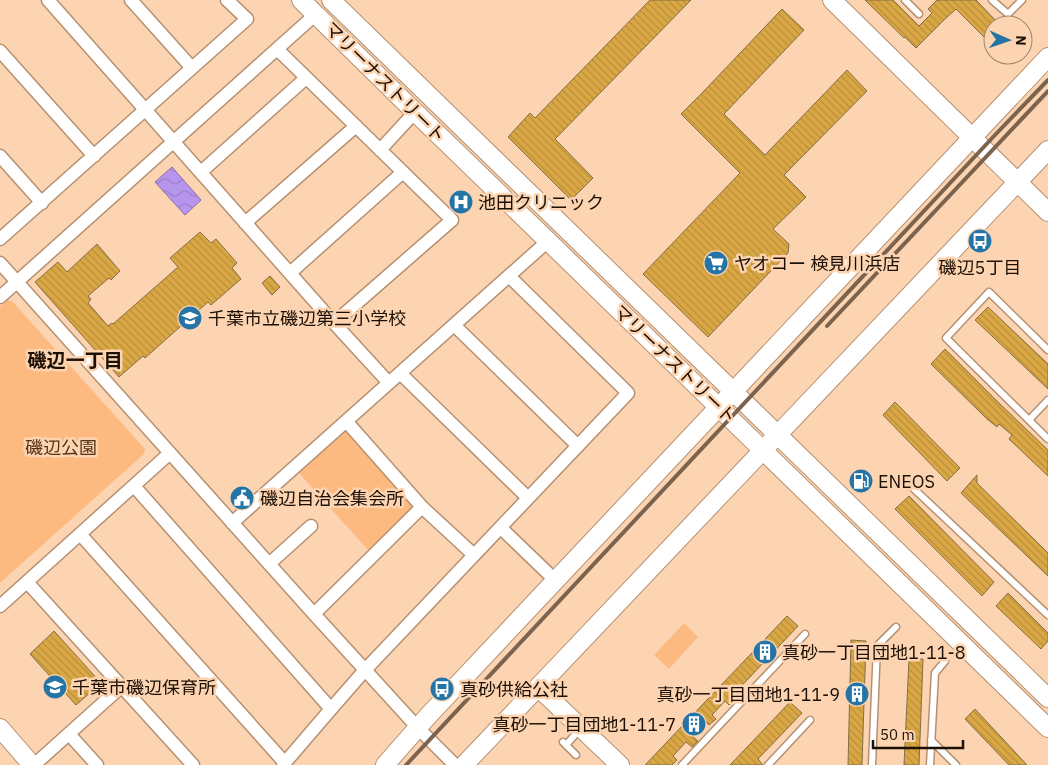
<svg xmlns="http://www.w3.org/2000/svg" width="1048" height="765" font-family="'IBM Plex Sans','Noto Sans JP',sans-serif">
  <defs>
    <pattern id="water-waves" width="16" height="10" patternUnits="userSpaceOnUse" patternTransform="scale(1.25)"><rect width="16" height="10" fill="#b795ed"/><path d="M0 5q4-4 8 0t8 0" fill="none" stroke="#9d7fca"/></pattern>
    <pattern id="building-back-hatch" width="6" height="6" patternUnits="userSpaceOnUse" patternTransform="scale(1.25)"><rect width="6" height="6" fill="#d9a744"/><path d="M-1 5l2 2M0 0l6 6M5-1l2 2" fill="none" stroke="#ba8f3a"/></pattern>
  </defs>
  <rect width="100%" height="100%" fill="#fdd4b2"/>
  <path fill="#fdba80" d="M 7,300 L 12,301 L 145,449 L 144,454 L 0,583 L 0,307 Z
    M 341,432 L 347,432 L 412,504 L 412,509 L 368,550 L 298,472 Z
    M 684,623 L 698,637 L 669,669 L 654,655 Z"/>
  <path fill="url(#water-waves)" stroke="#886da7" d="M 172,167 L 201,200 L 185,215 L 155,182 Z"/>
  <path fill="url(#building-back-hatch)" stroke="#856e45" d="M 650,0 L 691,0 L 555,139 L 593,178 L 571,200 L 508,137 L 530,113 L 535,118 Z
    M 865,0 L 893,0 L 919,26 L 932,13 L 928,9 L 937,0 L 976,0 L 998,23 L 996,25 L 993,25 L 993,28 L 984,37 L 956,9 L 946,18 L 916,48 L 905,37 L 904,38 Z
    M 782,9 L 804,30 L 724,114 L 765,155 L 847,70 L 867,91 L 784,175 L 806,197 L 773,229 L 789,244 L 788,253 L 708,337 L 643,274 L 740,173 L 681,114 L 703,92 Z
    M 200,232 L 211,243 L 216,239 L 237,263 L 232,268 L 241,279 L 211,305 L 208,302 L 145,358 L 143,356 L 119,377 L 35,282 L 58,262 L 67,272 L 97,244 L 120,271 L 111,280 L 109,278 L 88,296 L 91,299 L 88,303 L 108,326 L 112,323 L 113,324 L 178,267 L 170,258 Z
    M 270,276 L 280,287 L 272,295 L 262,283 Z
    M 988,307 L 1048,364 L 1048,389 L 975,320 Z
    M 945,349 L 1000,404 L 1048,450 L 1048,476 L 1009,439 L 1012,435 L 999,424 L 997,427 L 987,419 L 931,364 Z
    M 895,402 L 960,468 L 947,481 L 883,415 Z
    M 977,475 L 977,483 L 1048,553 L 1048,576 L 961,493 Z
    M 909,496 L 994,582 L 982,596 L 895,509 Z
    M 1008,593 L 1048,633 L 1048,641 L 1041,649 L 996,606 Z
    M 787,616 L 798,626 L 733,695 L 736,698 L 729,705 L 725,701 L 712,715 L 716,719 L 709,725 L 706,722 L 692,736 L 698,741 L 692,747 L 686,742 L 673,756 L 677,760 L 672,765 L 645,765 Z
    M 54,631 L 101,683 L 76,705 L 30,654 Z
    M 851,640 L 866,641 L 862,765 L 848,765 Z
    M 909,659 L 923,659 L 919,765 L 904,765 Z
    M 790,702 L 802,713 L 758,759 L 763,765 L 730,765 Z
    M 975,709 L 1027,765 L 1009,765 L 965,719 Z"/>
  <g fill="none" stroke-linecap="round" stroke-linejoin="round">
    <defs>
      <path id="lane" d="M 905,0 L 919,14
        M 992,0 L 1008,14 L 1022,0
        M 1048,350 L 989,292 L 946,338 L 1048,439
        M 1029,420 L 1048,400
        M 913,488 L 1048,615
        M 931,740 L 956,765
        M 563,742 L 566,745 L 581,728
        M 566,745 L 576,755
        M 682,765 L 805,634
        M 768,765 L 810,720
        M 872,765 L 877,646 L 896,627
        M 930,765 L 935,673 L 945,661"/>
      <path id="street" d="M 48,0 L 334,323 L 389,383
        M 131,0 L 192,68
        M 277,49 L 452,220 L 334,323
        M 0,51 L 94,156
        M 380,150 L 415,112
        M 0,156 L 42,203
        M 201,172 L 306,78
        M 245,223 L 356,126
        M 0,239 L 247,19 L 227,0
        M 0,263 L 314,614 L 418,728 L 455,765
        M 290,273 L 403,172
        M 0,297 L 316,14
        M 454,325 L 578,446
        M 400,373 L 528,498
        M 346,421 L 422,507 L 474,555
        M 134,486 L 331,709
        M 232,523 L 548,241
        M 501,528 L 555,580
        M 80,534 L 285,763
        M 269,564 L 311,526
        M 27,582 L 193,765
        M 0,606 L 170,453
        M 314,614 L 422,507
        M 69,734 L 97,765
        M 34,765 L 122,686
        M 283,765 L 331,709 L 365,670 L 628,393 L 509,276"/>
      <path id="secondary" d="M 301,0 L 415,112 L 548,241 L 1048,728
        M 331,0 L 1048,698
        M 832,0 L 1048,212
        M 539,688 L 620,765
        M 0,728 L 32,765
        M 385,765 L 428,716 L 1048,57
        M 464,765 L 1048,150"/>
    </defs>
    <use href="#lane" stroke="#b69070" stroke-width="9"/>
    <use href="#street" stroke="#b69070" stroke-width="15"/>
    <use href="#secondary" stroke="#b69070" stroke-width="20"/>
    <use href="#lane" stroke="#fff" stroke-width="6"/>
    <use href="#street" stroke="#fff" stroke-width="12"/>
    <use href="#secondary" stroke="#fff" stroke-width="18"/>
    <path stroke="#7c634e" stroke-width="4" d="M 827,326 L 1048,91
      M 406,765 L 995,135 L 1048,80"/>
  </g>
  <defs>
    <symbol id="hospital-disc" viewBox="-11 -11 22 22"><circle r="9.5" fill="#2574a6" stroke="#fdd4b2"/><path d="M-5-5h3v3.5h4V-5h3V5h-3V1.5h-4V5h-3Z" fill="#fff"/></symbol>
    <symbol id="bus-disc" viewBox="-11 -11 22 22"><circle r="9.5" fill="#2574a6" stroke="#fdd4b2"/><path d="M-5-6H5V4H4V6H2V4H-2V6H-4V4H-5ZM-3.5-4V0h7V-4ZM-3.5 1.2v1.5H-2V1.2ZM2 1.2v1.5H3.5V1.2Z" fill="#fff"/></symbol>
    <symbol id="supermarket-disc" viewBox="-11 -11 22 22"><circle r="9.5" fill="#2574a6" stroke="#fdd4b2"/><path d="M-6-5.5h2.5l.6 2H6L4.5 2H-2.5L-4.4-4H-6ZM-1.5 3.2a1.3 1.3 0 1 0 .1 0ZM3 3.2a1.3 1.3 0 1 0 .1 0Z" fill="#fff"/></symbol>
    <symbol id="school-disc" viewBox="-11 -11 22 22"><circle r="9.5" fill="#2574a6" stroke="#fdd4b2"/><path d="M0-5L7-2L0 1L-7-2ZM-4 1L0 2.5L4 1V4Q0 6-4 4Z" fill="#fff"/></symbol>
    <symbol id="fuel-disc" viewBox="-11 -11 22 22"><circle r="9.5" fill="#2574a6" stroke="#fdd4b2"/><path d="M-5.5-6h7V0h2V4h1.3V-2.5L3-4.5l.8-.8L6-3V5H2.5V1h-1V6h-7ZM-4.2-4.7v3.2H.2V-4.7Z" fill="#fff"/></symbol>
    <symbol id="civic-disc" viewBox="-11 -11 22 22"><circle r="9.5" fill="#2574a6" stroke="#fdd4b2"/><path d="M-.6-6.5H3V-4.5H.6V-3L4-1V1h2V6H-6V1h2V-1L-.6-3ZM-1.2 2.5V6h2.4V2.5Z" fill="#fff"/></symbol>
    <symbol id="building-disc" viewBox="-11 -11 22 22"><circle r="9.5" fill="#2574a6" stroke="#fdd4b2"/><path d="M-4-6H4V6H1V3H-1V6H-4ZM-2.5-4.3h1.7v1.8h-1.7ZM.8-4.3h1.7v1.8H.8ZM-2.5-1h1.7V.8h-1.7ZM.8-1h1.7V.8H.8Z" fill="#fff"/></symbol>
  </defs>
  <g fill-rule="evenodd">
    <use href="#hospital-disc" x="447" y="188" width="28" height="28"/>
    <use href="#bus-disc" x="966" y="227" width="28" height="28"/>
    <use href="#supermarket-disc" x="702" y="249" width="28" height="28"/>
    <use href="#school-disc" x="176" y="304" width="28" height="28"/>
    <use href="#fuel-disc" x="847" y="467" width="28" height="28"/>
    <use href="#civic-disc" x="228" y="484" width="28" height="28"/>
    <use href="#building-disc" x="751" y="638" width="28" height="28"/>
    <use href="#school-disc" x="41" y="673" width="28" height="28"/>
    <use href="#bus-disc" x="428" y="675" width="28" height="28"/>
    <use href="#building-disc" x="843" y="680" width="28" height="28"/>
    <use href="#building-disc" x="680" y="710" width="28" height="28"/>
  </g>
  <g text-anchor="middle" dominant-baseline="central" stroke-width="5" stroke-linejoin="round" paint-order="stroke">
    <g font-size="18" fill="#1c0f04" stroke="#fdd4b2">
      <text transform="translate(385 82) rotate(45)">マリーナストリート</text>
      <text transform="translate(675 364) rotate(44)">マリーナストリート</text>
    </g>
    <g font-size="18" fill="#1c0f04" stroke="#fdd4b2" text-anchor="start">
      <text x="478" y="202">池田クリニック</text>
      <text x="734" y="263">ヤオコー 検見川浜店</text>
      <text x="980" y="267" text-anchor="middle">磯辺5丁目</text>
      <text x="208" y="318">千葉市立磯辺第三小学校</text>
      <text x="878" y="481">ENEOS</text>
      <text x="260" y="498">磯辺自治会集会所</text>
      <text x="782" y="652">真砂一丁目団地1-11-8</text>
      <text x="72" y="687">千葉市磯辺保育所</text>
      <text x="460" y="689">真砂供給公社</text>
      <text x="840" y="694" text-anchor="end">真砂一丁目団地1-11-9</text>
      <text x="676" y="724" text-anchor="end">真砂一丁目団地1-11-7</text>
    </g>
    <g font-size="18" fill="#543416" stroke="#fdd4b2">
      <text x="61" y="447">磯辺公園</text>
    </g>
    <g font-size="19" font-weight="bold" fill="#1c0f04" stroke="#fdd4b2">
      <text x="75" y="360">磯辺一丁目</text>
    </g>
  </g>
  <g transform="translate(1008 40) rotate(92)"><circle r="24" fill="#fdd4b2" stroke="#a3856c"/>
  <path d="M0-4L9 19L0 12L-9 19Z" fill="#2574a6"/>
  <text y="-8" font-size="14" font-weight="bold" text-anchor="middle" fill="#1c0f04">N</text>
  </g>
  <path d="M873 740v8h90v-8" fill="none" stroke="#1c0f04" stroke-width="2.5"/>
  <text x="880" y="740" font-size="15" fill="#1c0f04" stroke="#fdd4b2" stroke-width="4" paint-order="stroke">50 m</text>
</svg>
